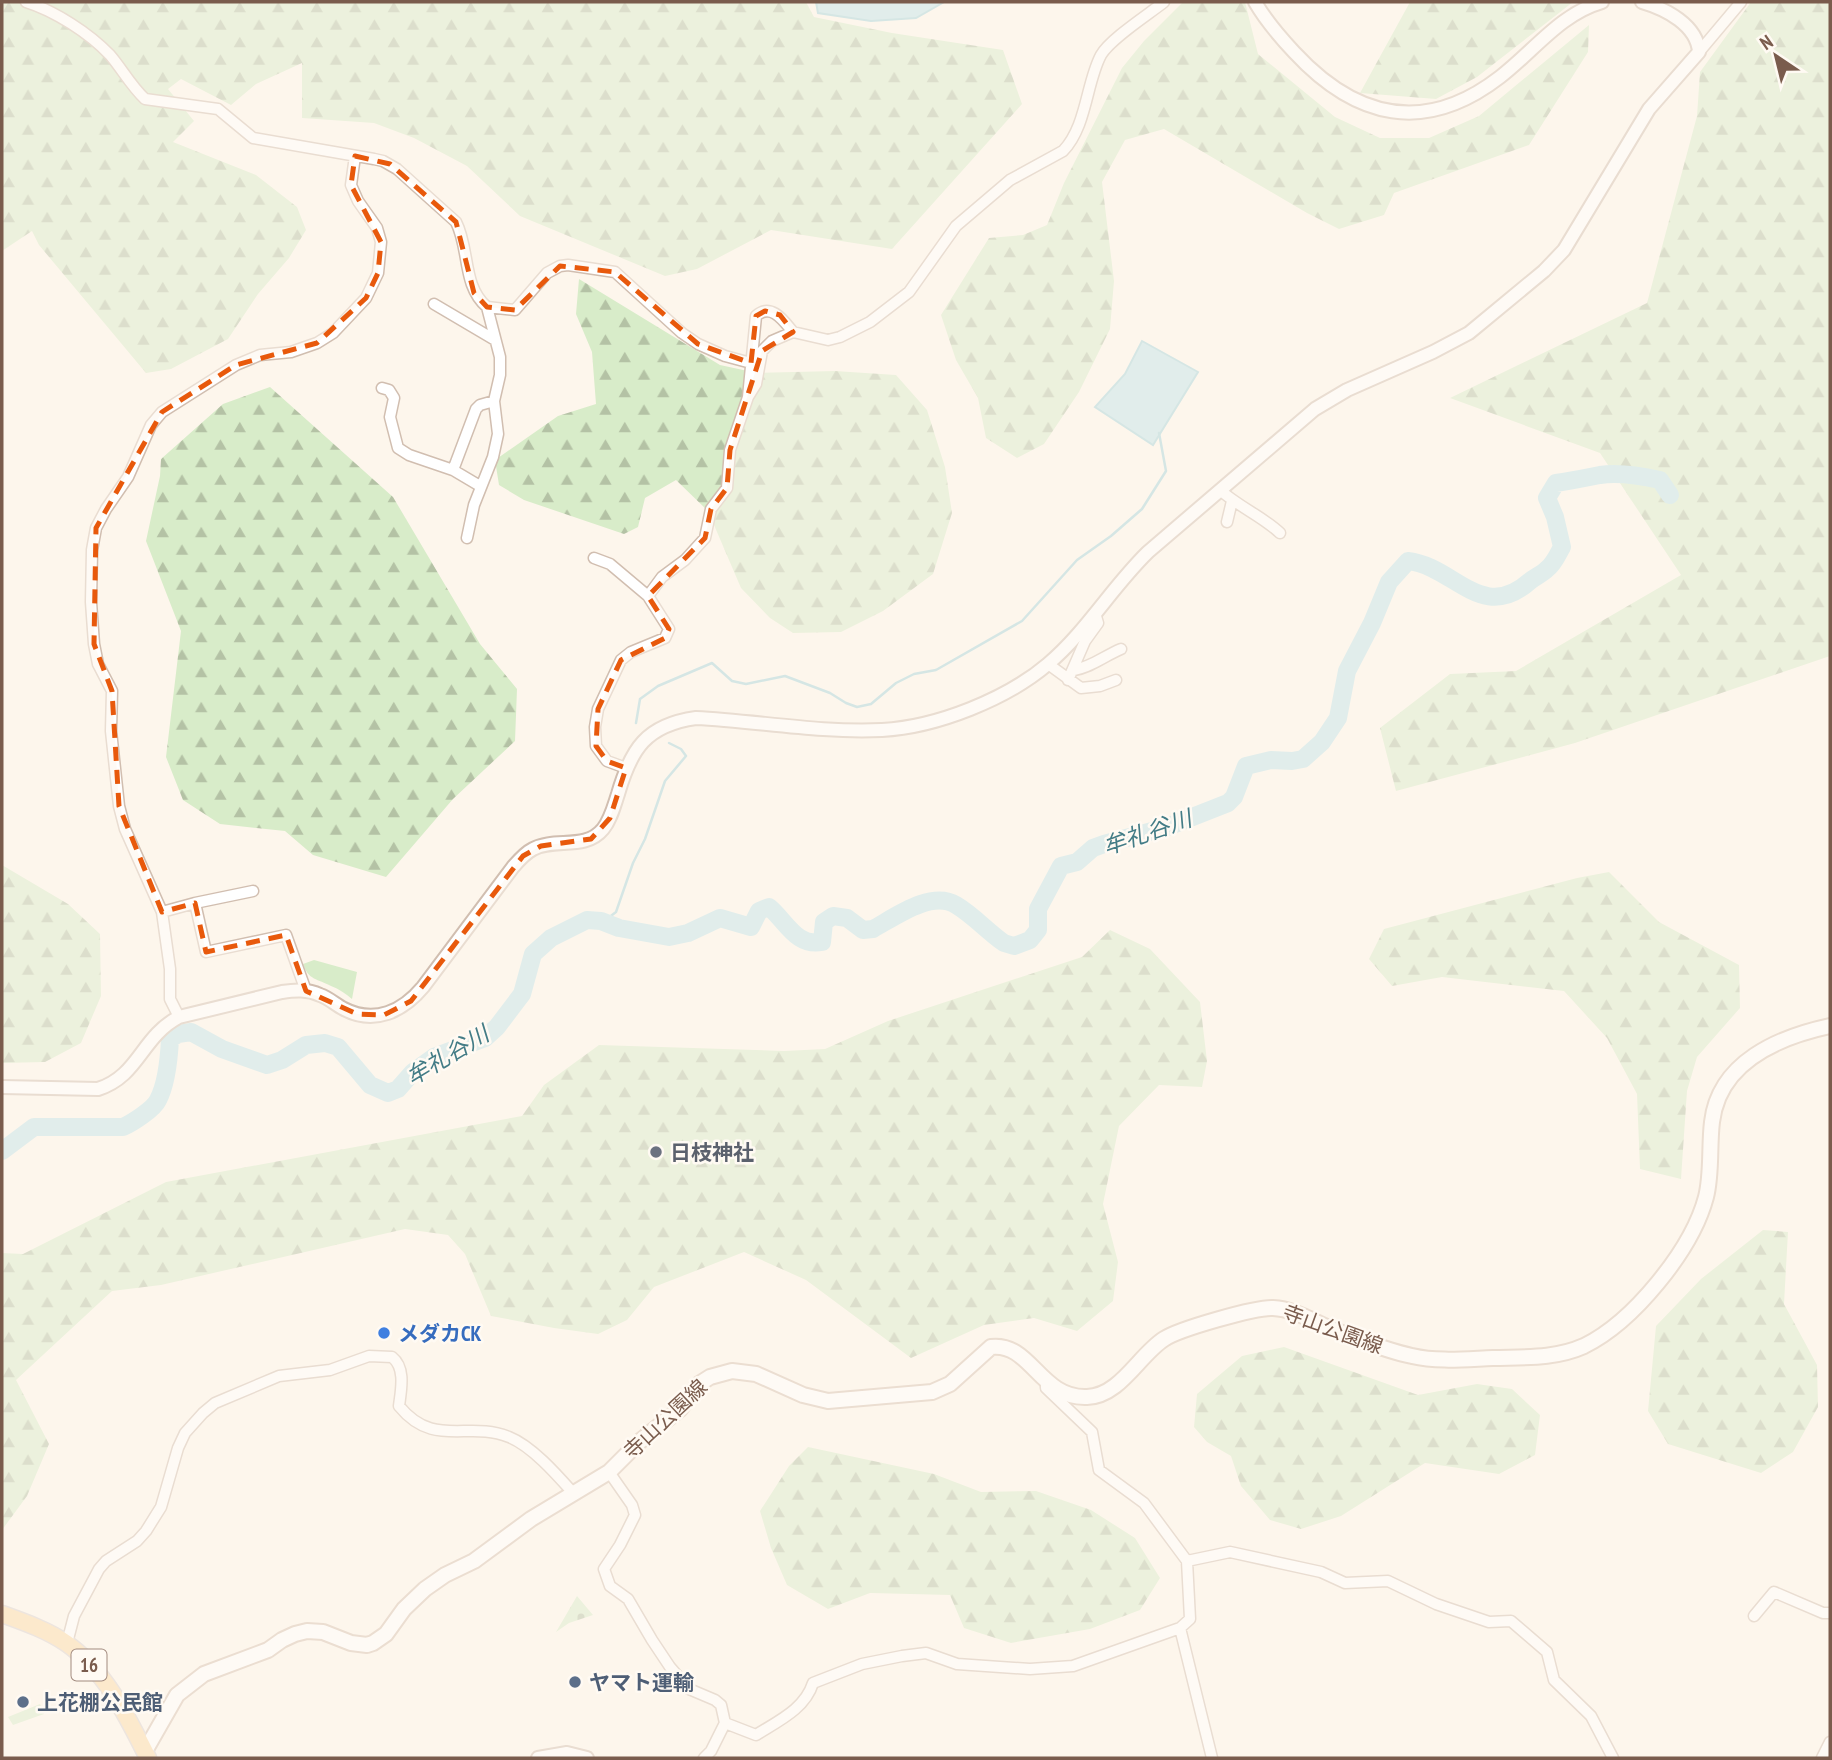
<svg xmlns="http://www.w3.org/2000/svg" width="1832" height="1760" font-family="'PT Sans Narrow','Noto Sans JP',sans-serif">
  <defs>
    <pattern id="forest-firs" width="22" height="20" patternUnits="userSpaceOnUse" patternTransform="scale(1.75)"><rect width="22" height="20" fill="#d8ecc9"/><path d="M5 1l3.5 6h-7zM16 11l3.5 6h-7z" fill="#b4c2a5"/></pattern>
    <pattern id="cemetery-stones" width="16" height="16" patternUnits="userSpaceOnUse" patternTransform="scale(1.75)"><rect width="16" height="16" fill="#d8ecc9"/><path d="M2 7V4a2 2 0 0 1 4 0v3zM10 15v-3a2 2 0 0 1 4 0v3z" fill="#b4c2a5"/></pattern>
  </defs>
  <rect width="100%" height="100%" fill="#fdf6ec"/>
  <path fill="#d8ecc9" d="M 314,960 L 357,972 L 352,999 C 346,994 339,989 331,986 C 318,979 308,980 303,964 Z
    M 40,1704 L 44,1714 L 13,1725 L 8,1717 Z"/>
  <path fill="url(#forest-firs)" d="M 2,2 L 806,2 L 814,17 L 892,33 L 1003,50 L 1022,104 L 892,249 L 771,230 L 697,269 L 665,276 L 520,216 L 467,166 L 414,138 L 374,123 L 302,118 L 302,63 L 256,84 L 231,105 L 181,79 L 168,89 L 194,121 L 173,142 L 256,175 L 297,207 L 306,230 L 289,258 L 258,294 L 228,339 L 171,369 L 146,373 L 39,245 L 32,231 L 2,251 Z
    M 1183,2 L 1245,2 L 1258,54 L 1335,117 L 1380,138 L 1429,138 L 1479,116 L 1589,25 L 1588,52 L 1529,145 L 1394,193 L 1384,215 L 1339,229 L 1307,213 L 1164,129 L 1125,140 L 1102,182 L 1114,281 L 1110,329 L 1079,392 L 1044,444 L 1017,458 L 986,438 L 978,398 L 956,360 L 941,315 L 989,238 L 1023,235 L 1047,225 L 1064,183 L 1122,68 L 1144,41 Z
    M 1410,2 L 1573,2 L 1477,77 L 1436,99 L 1360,93 Z
    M 1751,2 L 1830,2 L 1830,656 L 1575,743 L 1396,791 L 1380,728 L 1450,674 L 1516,671 L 1681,575 L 1600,453 L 1450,398 L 1647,303 L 1697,116 L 1700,72 Z
    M 579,279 L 720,365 L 757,373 L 835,371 L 896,375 L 927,410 L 945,467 L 952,513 L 933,574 L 883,611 L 841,632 L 793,633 L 770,618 L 741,588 L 708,511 L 676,480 L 645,498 L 638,527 L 624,534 L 524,500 L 499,485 L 495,460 L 558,416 L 596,404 L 592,352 L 576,314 Z
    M 270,387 L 393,497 L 480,644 L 517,689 L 515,741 L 453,799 L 386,877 L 313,855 L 285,831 L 220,824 L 183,800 L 166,757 L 181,631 L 146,541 L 160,476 L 161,459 L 223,404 Z
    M 2,865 L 68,904 L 100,934 L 101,996 L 81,1043 L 45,1062 L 2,1063 Z
    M 1609,872 L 1659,922 L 1739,965 L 1740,1008 L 1697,1057 L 1687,1091 L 1681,1179 L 1640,1169 L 1637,1094 L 1607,1038 L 1564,991 L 1442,977 L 1392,986 L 1369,959 L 1384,929 L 1577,878 Z
    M 1110,930 L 1150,949 L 1200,1002 L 1207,1061 L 1202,1087 L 1159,1085 L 1119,1126 L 1103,1204 L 1118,1262 L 1113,1301 L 1077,1331 L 1034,1318 L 984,1325 L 911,1358 L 806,1280 L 744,1252 L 654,1287 L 627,1320 L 598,1334 L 554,1328 L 491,1316 L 465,1254 L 448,1235 L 405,1229 L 161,1285 L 112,1291 L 16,1380 L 49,1444 L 27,1496 L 2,1530 L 2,1253 L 23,1254 L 166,1182 L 522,1116 L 544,1085 L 599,1045 L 784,1051 L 825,1049 L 888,1021 L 1082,957 Z
    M 1763,1230 L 1788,1232 L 1784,1304 L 1817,1365 L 1818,1407 L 1793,1452 L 1761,1473 L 1668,1444 L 1648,1411 L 1656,1326 L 1701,1279 Z
    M 1284,1347 L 1418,1395 L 1477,1384 L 1512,1389 L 1540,1415 L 1535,1455 L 1499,1474 L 1425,1463 L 1341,1516 L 1301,1529 L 1270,1520 L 1241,1486 L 1231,1456 L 1207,1442 L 1194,1427 L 1197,1394 L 1242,1356 Z
    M 808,1447 L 934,1474 L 981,1492 L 1036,1491 L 1091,1510 L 1135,1538 L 1160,1578 L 1140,1610 L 1090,1629 L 1011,1643 L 964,1628 L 950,1595 L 870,1593 L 828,1609 L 787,1585 L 771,1548 L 760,1511 L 789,1466 Z"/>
  <path fill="url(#cemetery-stones)" d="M 577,1596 L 593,1615 L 569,1623 L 556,1632 Z"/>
  <path fill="#bfe3e8" stroke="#a5d3da" stroke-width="2" d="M 816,2 L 944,2 L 916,18 L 871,21 L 818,13 Z
    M 1142,341 L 1198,372 L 1153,445 L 1095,407 L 1125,374 Z"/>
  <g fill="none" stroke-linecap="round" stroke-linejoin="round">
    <path stroke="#a5d3da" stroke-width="2.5" d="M 636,723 L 640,699 L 658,686 L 712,663 L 732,681 L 746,684 L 785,676 L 830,693 L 846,703 L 857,707 L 871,704 L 896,683 L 914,674 L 936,670 L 1022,621 L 1077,560 L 1111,536 L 1142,509 L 1166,471 L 1159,433
      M 603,922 L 616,912 L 633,863 L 645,839 L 665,781 L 686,756 L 681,749 L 669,743"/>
    <path stroke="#bfe3e8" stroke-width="18" d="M 2,1151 L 34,1127 L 123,1127 C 132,1123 154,1109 158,1100 C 167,1083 169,1059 170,1039 L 178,1034 L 191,1032 L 222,1049 L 267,1065 L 282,1060 L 306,1045 L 325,1043 L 338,1047 L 370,1085 L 388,1093 L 398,1089 L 413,1072 L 434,1057 L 485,1038 L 497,1027 L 522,994 L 533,954 L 551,938 L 587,920 L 601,921 L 619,928 L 669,937 L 688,933 L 720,918 L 751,927 L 759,911 L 769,907 C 786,921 796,947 822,942 L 824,922 L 833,916 L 847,918 L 863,930 L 873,929 C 895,917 931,890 956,905 C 973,915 987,931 1004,943 L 1014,946 L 1030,940 L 1038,930 L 1038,909 L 1061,866 L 1077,862 L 1093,848 L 1104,844 L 1167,827 L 1228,803 L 1234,797 L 1246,766 L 1271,760 L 1292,761 L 1303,759 L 1322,742 L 1338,718 L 1347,671 L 1372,623 L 1389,582 L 1408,561 C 1454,566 1482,624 1530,581 C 1535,577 1542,574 1547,569 C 1554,564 1558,554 1562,547 L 1555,517 L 1547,498 L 1556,483 C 1571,481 1585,478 1600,475 C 1619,472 1642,476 1660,480 L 1670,495"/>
    <defs>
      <path id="minor" d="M 26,2 C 55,11 89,33 110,55 C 122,69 131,86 145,99 L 218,109 L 253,138 L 374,159 L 383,161 L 397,169 L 456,222 C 470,249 462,286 487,307 L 515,310 L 547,273 L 560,266 L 568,265 L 615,272 L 682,333 L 698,344 L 725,356 L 751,363
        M 1699,52 L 1741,2
        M 434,304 L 495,340
        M 382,388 L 389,390 L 394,398 L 390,417 L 398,448 L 409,455 L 453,470
        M 748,397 L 756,384 L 762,351 L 772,341 L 793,332 L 828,340 L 840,337 L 870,322 L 909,292 L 956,226 L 1010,180 L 1063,151 C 1087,126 1086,83 1101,55 C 1110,39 1149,14 1164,2
        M 480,486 L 453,470 L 476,409 L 480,405 L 494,401
        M 1220,490 C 1239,507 1262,516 1280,533
        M 1227,522 L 1232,501
        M 467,538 L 474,505 L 493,457 L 498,434 L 494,401 L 500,375 L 500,357 L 487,307
        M 594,558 L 610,564 L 648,596 L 669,629 L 665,638 L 631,652 L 621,660 L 598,709 L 595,727 L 596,746 L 607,761 L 626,768
        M 648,596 L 662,577 L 685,560 L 705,538 L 711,509 L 727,488 L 730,450 L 748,397 L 756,316 C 771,302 784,321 793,332
        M 1048,664 L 1081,688 L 1100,686 L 1116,680
        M 1074,670 C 1092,667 1104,656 1121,649
        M 1068,680 L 1085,641 L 1098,623 L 1095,613
        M 195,903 L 253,891
        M 162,912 L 195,903 L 206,952 L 286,935 L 306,991
        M 179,1017 L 170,999 L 170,969 L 162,912 L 125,829 L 119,806 L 111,731 L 112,691 L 98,664 L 94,644 L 91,602 L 92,550 L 96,528 L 106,509 L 128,477 L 151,425 L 162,412 L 236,365 L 260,355 L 291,352 L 317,343 L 333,333 L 366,298 L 378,273 L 381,242 L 377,228 L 358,201 L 351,185 L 355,156
        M 609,1472 L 632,1505 L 635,1515 L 620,1545 L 604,1569 L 610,1586 L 628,1599 L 652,1640 L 670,1667 L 689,1689 L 715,1700 L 721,1705 L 725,1723 L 756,1735 C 778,1721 805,1709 813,1683 L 862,1664 L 902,1656 L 926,1653 L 957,1664 L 1030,1669 L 1073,1666 L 1180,1628 L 1190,1619 L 1187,1561 L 1144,1503 L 1099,1470 L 1092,1432 L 1046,1388 L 1046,1382
        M 1187,1561 L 1230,1552 L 1321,1572 L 1345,1583 L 1388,1581 L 1436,1604 L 1489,1622 L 1511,1621 L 1547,1652 L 1554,1680 L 1591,1716 L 1613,1758
        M 1754,1616 L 1774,1592 L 1823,1613 L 1830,1613
        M 1180,1628 L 1212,1758
        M 67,1643 L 74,1616 L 99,1569 L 106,1561 L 137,1541 L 146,1531 L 161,1507 L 178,1448 L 185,1433 L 203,1413 L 215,1403 L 279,1376 L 330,1370 L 369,1356 L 392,1357 C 406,1368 401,1390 399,1406 C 434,1449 468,1420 509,1437 C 532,1446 558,1476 574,1494
        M 704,1758 L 711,1751 L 725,1723
        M 1822,1758 L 1830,1742"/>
      <path id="tertiary" d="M 1255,2 C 1266,21 1279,36 1294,52 C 1356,119 1425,135 1500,77 C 1534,51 1560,14 1602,2
        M 2,1087 L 98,1089 C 139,1076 141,1037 179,1017 L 282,992 C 295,990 307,989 320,995 C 329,998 336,1005 344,1009 C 375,1025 403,1011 423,987 L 513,867 C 519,860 525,853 533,849 C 555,837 585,851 603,829 C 611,819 614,806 618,794 C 631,749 646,725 696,718 C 757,721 820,733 882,730 C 937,727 1007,699 1048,664 C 1086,632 1112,587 1148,552 L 1315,409 L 1347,390 L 1433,352 L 1469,333 L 1544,271 L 1564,250 L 1649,109 L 1699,52 C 1697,25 1666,9 1642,2
        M 538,1758 L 567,1753 L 587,1758"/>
      <path id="secondary" d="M 145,1751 L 177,1695 L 204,1674 L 268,1650 L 282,1640 L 295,1634 L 307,1631 L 323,1632 L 351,1643 L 367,1645 L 373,1643 L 386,1634 L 404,1609 L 425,1589 L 445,1575 L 474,1561 L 531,1519 L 609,1472 L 639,1442 L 680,1409 L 699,1384 L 710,1377 L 732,1371 L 756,1374 L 803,1395 L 828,1401 L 932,1392 L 950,1384 L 991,1347 C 1031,1342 1040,1399 1087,1397 C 1120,1396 1139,1355 1164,1339 C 1179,1329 1256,1307 1273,1308 C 1297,1309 1318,1325 1339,1332 C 1363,1341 1387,1351 1412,1356 C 1438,1362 1466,1359 1493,1358 C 1524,1357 1555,1359 1584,1346 C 1633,1322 1692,1250 1706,1197 C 1712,1174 1709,1146 1712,1122 C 1719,1062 1779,1037 1830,1026"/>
      <path id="primary" d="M 2,1614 C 24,1622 47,1630 66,1643 C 105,1670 128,1718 148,1758"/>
    </defs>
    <use href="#minor" stroke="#d1beb0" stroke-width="13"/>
    <use href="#tertiary" stroke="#d1beb0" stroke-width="16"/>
    <use href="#secondary" stroke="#d6c0b0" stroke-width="18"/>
    <use href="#primary" stroke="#dad1cd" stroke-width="19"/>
    <use href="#minor" stroke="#fff" stroke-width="10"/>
    <use href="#tertiary" stroke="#fff" stroke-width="12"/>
    <use href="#secondary" stroke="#fff" stroke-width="14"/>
    <use href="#primary" stroke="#fbd9a5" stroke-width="16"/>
  </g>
  <path d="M0 0H1832V1760H0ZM 355,156 L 390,164 L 456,222 L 474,293 L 487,307 L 515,310 L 560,266 L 615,272 L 698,344 L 751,363 L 756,316 L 765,311 L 780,315 L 793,332 L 762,351 L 730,450 L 727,488 L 711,509 L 705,538 L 648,596 L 669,629 L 665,638 L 621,660 L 598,709 L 596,746 L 607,761 L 626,768 L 610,818 L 591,839 L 541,846 L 523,856 L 411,1001 L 384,1015 L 357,1014 L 306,991 L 286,935 L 206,952 L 195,903 L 162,912 L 119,806 L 112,691 L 94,644 L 96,528 L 162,412 L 236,365 L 317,343 L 366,298 L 378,273 L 381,242 L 351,185 Z" fill="#fdf6ec" fill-opacity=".55" fill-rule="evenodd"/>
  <path fill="none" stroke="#e8590c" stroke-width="5" stroke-dasharray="14 9" stroke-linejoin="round" d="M 355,156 L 390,164 L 456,222 L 474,293 L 487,307 L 515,310 L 560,266 L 615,272 L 698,344 L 751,363 L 756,316 L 765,311 L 780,315 L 793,332 L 762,351 L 730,450 L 727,488 L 711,509 L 705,538 L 648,596 L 669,629 L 665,638 L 621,660 L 598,709 L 596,746 L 607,761 L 626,768 L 610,818 L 591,839 L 541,846 L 523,856 L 411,1001 L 384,1015 L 357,1014 L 306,991 L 286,935 L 206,952 L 195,903 L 162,912 L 119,806 L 112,691 L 94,644 L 96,528 L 162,412 L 236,365 L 317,343 L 366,298 L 378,273 L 381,242 L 351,185 Z"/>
  <circle fill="#6b7280" stroke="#fffaf3" stroke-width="2.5" cx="656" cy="1152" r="7"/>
  <circle fill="#3f7fe0" stroke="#fffaf3" stroke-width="2.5" cx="384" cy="1333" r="7"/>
  <g fill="#5c6f8a" stroke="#fffaf3" stroke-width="2.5">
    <circle cx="575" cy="1682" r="7"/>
    <circle cx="23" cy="1702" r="7"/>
  </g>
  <g text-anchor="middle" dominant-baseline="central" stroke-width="5" stroke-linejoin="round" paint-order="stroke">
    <rect fill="#fffaf3" stroke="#a28b7f" stroke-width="2" x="71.5" y="1649.5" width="35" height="31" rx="5"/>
    <g font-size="19" font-weight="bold" fill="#7a5c4d">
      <text x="89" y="1665">16</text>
    </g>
    <g font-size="21" font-weight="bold" fill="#5b616d" stroke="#fffaf3" text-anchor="start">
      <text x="670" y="1152">日枝神社</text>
    </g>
    <g font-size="21" fill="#7a5c4d" stroke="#fffaf3">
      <text transform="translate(1333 1329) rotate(20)">寺山公園線</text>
      <text transform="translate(665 1419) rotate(-43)">寺山公園線</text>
    </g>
    <g font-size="21" font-weight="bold" fill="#366cbe" stroke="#fffaf3" text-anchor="start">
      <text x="398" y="1333">メダカCK</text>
    </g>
    <g font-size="21" font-weight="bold" fill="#4e5e75" stroke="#fffaf3" text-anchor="start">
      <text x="589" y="1682">ヤマト運輸</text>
      <text x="37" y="1702">上花棚公民館</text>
    </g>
    <g font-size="23" font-style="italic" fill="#437c86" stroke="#fffaf3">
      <text transform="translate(1147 832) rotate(-19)">牟礼谷川</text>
      <text transform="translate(447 1055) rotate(-31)">牟礼谷川</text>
    </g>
  </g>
  <rect width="1832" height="1760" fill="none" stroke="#7a5c4d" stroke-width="7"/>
  <g transform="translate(1776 56) rotate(325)" stroke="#fffaf3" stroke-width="5" paint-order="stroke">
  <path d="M0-5L12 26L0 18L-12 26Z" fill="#7a5c4d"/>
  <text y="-10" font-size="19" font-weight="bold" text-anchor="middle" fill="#7a5c4d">N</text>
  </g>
</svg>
